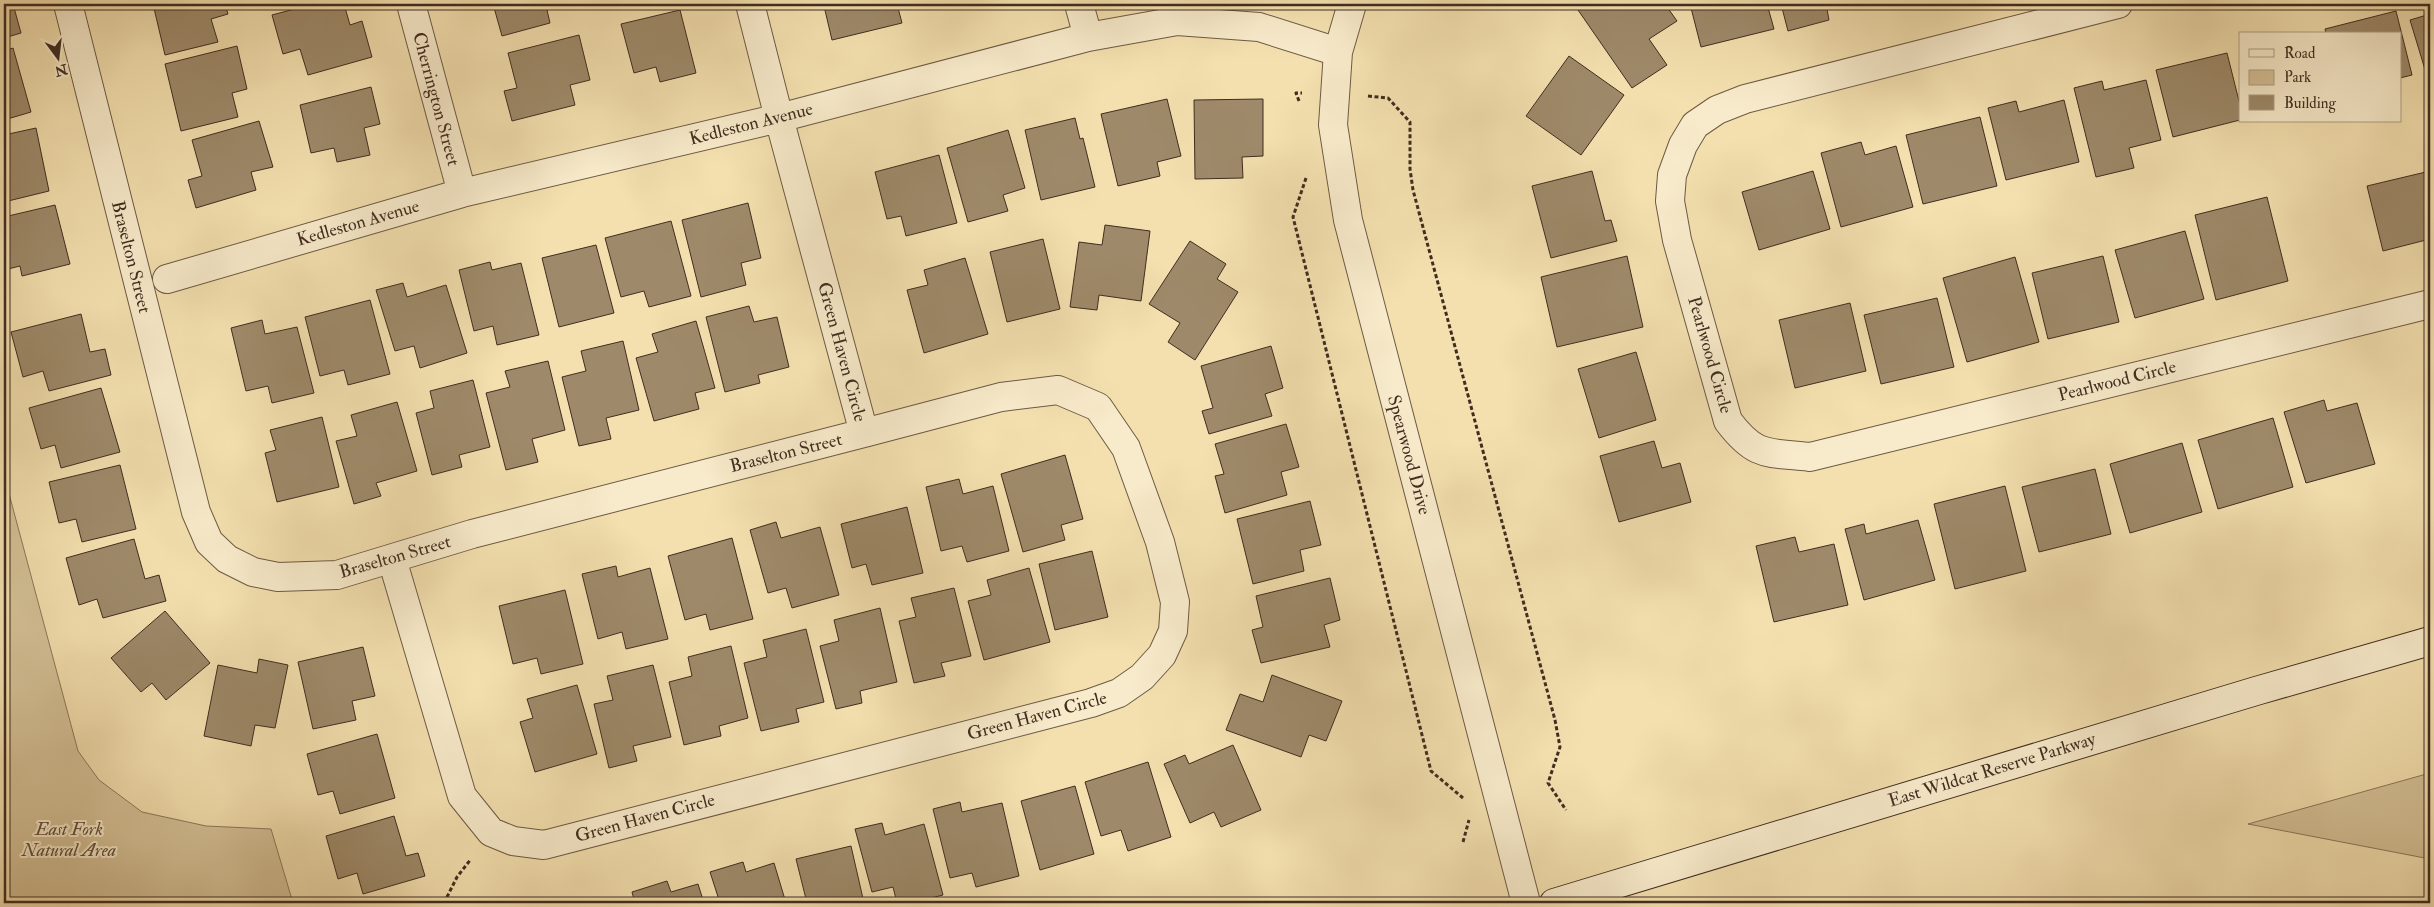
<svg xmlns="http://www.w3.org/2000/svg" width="2434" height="907" font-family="'IM FELL Double Pica',serif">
  <rect width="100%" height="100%" fill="#f4e0af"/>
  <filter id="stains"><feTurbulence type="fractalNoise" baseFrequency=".004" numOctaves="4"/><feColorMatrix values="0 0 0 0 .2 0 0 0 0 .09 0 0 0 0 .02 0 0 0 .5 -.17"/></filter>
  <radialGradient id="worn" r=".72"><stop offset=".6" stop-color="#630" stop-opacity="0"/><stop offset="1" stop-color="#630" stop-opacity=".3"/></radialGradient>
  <path fill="#d5c297" stroke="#8a785c" d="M 4,475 L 78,751 L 99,780 L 142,812 L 206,826 L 271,829 L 293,903 L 4,903 Z
    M 2430,773 L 2430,859 L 2248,824 Z"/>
  <path fill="#9e8a6a" stroke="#402d20" d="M 4,4 L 13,4 L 21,33 L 4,38 Z
    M 153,4 L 225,4 L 228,14 L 211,19 L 218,42 L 165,55 Z
    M 313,4 L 344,4 L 350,25 L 362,21 L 372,57 L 308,75 L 300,49 L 283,54 L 272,15 Z
    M 493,4 L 567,4 L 547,10 L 550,23 L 502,36 Z
    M 831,4 L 897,4 L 902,23 L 832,40 L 824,6 Z
    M 1588,4 L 1665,4 L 1677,21 L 1649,39 L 1667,65 L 1632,88 L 1578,10 Z
    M 1690,4 L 1767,4 L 1774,29 L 1701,47 Z
    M 1781,4 L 1849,4 L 1827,9 L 1829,20 L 1788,31 Z
    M 680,10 L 696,73 L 660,82 L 656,67 L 634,73 L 621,24 Z
    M 2396,11 L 2412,75 L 2400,78 L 2400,34 L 2326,34 L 2325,29 Z
    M 2430,14 L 2430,86 L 2410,20 Z
    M 579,35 L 590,80 L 570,85 L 575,105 L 512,121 L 504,91 L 517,88 L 508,53 Z
    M 237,46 L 247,89 L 232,93 L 238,117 L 181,131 L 165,64 Z
    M 13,48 L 31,112 L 4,120 L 4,51 Z
    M 2227,53 L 2240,105 L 2240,120 L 2173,137 L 2156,70 Z
    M 1569,56 L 1624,95 L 1581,155 L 1526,116 Z
    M 2146,80 L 2161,140 L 2129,148 L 2134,168 L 2096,177 L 2074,88 L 2102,81 L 2104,90 Z
    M 371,87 L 380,124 L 364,128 L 370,155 L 337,162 L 334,148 L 311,153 L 300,105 Z
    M 1167,99 L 1181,156 L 1157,162 L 1160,176 L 1118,186 L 1101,114 Z
    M 1263,99 L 1263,156 L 1242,157 L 1243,178 L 1195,179 L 1194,100 Z
    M 2064,100 L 2079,162 L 2006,180 L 1988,108 L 2016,101 L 2019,112 Z
    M 1980,117 L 1997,186 L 1923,204 L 1906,135 Z
    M 1075,118 L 1080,139 L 1083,138 L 1095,187 L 1041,200 L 1025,130 Z
    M 259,121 L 273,167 L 251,172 L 256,190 L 196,208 L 188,180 L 202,176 L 192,140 Z
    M 36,128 L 49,191 L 4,202 L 4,135 Z
    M 1008,130 L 1025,188 L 1003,195 L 1008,211 L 968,222 L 947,148 Z
    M 1861,142 L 1865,155 L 1896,146 L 1913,207 L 1841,227 L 1821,153 Z
    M 939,155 L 957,223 L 906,236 L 901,216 L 887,219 L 875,172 Z
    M 1592,171 L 1605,221 L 1611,220 L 1617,241 L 1551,258 L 1532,186 Z
    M 1813,171 L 1830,229 L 1759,250 L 1742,192 Z
    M 2430,171 L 2430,239 L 2383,251 L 2367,186 Z
    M 2267,197 L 2288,281 L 2216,300 L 2195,215 Z
    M 748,203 L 761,258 L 741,263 L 746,285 L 701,297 L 682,220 Z
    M 55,205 L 70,264 L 22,276 L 20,266 L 4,270 L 4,217 Z
    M 671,221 L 691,296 L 649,307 L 644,291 L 621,297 L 605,238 Z
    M 1105,225 L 1150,231 L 1141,301 L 1099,295 L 1097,310 L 1070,307 L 1079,242 L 1102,245 Z
    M 2185,231 L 2204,299 L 2135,318 L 2115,250 Z
    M 1043,239 L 1060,309 L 1007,322 L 990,252 Z
    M 1190,241 L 1226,264 L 1217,279 L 1238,292 L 1195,360 L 1168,342 L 1180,323 L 1149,304 Z
    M 596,245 L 614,313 L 559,327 L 542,258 Z
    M 1627,256 L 1643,327 L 1557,347 L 1541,277 Z
    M 2103,256 L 2119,322 L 2048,339 L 2032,273 Z
    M 2015,257 L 2039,342 L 1967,362 L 1943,278 Z
    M 965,258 L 988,334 L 924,353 L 907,290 L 928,285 L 924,270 Z
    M 490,262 L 492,270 L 521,263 L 539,335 L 497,345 L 493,326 L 474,331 L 459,270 Z
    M 403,283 L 407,297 L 446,285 L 467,353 L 420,368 L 414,346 L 395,351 L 376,290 Z
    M 1937,298 L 1954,367 L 1881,384 L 1864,315 Z
    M 370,300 L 390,374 L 348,385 L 344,370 L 320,376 L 305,317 Z
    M 1850,303 L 1866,371 L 1795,388 L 1779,320 Z
    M 749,306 L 754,322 L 777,317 L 789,367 L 758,375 L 760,383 L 725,392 L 706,317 Z
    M 81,314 L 90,352 L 105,349 L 111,375 L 49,391 L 43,371 L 23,377 L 11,332 Z
    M 262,320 L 265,334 L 297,327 L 314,393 L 272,403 L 268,386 L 246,391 L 231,328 Z
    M 696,321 L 715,388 L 695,393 L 699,409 L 654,421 L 636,358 L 658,352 L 652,334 Z
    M 623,341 L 639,410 L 606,418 L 611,439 L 579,446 L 562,377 L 586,371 L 581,351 Z
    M 1271,346 L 1283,388 L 1265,394 L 1272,416 L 1209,434 L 1202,411 L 1213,408 L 1201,366 Z
    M 1636,352 L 1656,420 L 1599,438 L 1578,369 Z
    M 548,361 L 565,430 L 532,439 L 538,462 L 506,470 L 486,393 L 510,387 L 505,371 Z
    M 473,380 L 490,447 L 459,455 L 462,467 L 432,475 L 416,413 L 434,408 L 430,391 Z
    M 101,388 L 120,452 L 61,468 L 55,445 L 41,449 L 29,408 Z
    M 2324,400 L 2327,411 L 2357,403 L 2375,464 L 2306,483 L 2284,412 Z
    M 397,402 L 417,471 L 376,483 L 381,496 L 354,504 L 336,441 L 357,436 L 351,415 Z
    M 322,417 L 339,487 L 277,502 L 265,453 L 276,450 L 270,430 Z
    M 2273,418 L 2293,487 L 2218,509 L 2198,440 Z
    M 1286,424 L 1299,467 L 1281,472 L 1287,495 L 1225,513 L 1215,476 L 1224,474 L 1215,444 Z
    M 1654,441 L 1662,468 L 1680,463 L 1691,502 L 1619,522 L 1600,456 Z
    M 2182,443 L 2202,512 L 2130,533 L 2110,464 Z
    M 1065,455 L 1083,519 L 1061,525 L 1065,540 L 1023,552 L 1001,474 Z
    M 120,465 L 136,529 L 82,542 L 76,519 L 59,523 L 49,482 Z
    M 2095,469 L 2111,534 L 2039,552 L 2022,487 Z
    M 959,479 L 963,494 L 993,486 L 1009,551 L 967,562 L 962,546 L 941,551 L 926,487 Z
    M 2005,486 L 2026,571 L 1955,589 L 1934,504 Z
    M 1310,501 L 1321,545 L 1300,550 L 1304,571 L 1253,584 L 1237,519 Z
    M 907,507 L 923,573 L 872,585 L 866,564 L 852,568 L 841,524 Z
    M 1918,520 L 1935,580 L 1864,600 L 1845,529 L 1864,524 L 1866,534 Z
    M 776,522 L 781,538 L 820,527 L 839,595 L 792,608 L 786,588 L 768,593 L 750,530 Z
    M 1795,537 L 1799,552 L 1834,544 L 1848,605 L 1774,622 L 1756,546 Z
    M 732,538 L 753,619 L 710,630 L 706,614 L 685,620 L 668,556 Z
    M 134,539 L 145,579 L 159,575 L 166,601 L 103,618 L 97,599 L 79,605 L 66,558 Z
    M 1092,551 L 1108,617 L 1055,630 L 1039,564 Z
    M 616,566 L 618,577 L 650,568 L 668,639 L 626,649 L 622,632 L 598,639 L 582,574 Z
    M 1029,568 L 1050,642 L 984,660 L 968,601 L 991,595 L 987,580 Z
    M 1330,578 L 1340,620 L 1324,625 L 1330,647 L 1261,663 L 1252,630 L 1263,627 L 1256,596 Z
    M 954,588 L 971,656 L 941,663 L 945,676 L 914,683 L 899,621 L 916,617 L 911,598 Z
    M 565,590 L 583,664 L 541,674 L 537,658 L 513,664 L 499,606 Z
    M 880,608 L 897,682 L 860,691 L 862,703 L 836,709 L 820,646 L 839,641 L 834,620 Z
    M 165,611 L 210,663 L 166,700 L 152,683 L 141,692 L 111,658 Z
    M 806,629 L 824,702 L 796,709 L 799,722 L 761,731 L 744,663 L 767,657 L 763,640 Z
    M 731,646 L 748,718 L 719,726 L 721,736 L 684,745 L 669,682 L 692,676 L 688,657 Z
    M 363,647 L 375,696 L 352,701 L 356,720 L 313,729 L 298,662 Z
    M 259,659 L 288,665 L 275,728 L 255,725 L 251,746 L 204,736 L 218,665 L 257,673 Z
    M 653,665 L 671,737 L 633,746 L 637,761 L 609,768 L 594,704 L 613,700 L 607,676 Z
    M 1272,675 L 1342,701 L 1326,741 L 1309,735 L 1301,757 L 1226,730 L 1240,694 L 1263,702 Z
    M 577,685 L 597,754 L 535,772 L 520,722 L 533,718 L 527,699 Z
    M 377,734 L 395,798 L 340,814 L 333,791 L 318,795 L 307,754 Z
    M 1233,745 L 1261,810 L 1221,827 L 1214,812 L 1190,823 L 1164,764 L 1185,755 L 1189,764 Z
    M 1148,762 L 1171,837 L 1128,851 L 1121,830 L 1101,836 L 1085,782 Z
    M 1075,786 L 1094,854 L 1040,870 L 1021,801 Z
    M 960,802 L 962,812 L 1002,803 L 1019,876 L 976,887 L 972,873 L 950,878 L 933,809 Z
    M 394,816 L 406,856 L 418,853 L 425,876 L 363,894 L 357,873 L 338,879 L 326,836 Z
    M 882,823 L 885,835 L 924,824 L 943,895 L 911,903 L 897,903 L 893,887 L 872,892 L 855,829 Z
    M 851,846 L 864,903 L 807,903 L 796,859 Z
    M 743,862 L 746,872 L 774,863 L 786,903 L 720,903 L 710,872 Z
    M 667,881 L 671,892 L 698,884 L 704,903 L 635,903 L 632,892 Z"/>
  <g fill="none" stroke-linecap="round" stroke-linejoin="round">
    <defs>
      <path id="minor" d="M 68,4 L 196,512 L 209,542 L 227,559 L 253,572 L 278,577 L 337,575 L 472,534 L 864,433
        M 411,4 L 462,193
        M 1079,4 L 1088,37
        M 1352,4 L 1338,52 L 1333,125 L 1348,220 L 1526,903
        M 2118,4 L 1745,99 L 1717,110 L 1695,125 L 1683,145 L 1672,175 L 1670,201 L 1677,240 L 1728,421 C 1756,458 1767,452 1810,457 L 2430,304
        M 167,279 L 462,193 L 779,118 L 1088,37 L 1177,21 L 1259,27 L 1338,52
        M 392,559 L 462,796 L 491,832 L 513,841 L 544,845 L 1091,703 L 1119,693 L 1142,677 L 1162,655 L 1173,631 L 1175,602 L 1160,542 L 1126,448 L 1098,407 L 1058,390 L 1001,397 L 864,433 L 779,118 L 750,4"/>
      <path id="secondary" d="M 1554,903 L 2256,691 L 2430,641"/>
    </defs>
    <use href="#minor" stroke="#6d5a44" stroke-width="30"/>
    <use href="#secondary" stroke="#402d20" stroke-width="30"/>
    <path stroke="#402d20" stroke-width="3" stroke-dasharray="4 2.5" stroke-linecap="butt" d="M 1368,96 L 1388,98 L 1410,122 L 1410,169 L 1413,190 L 1555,720 L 1560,747 L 1548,783 L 1566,810
      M 1299,101 L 1296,93 L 1302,93
      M 1306,178 L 1293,217 L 1431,771 L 1463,798
      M 1463,842 L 1469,820
      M 444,903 L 457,877 L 471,859"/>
    <use href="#minor" stroke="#f8ebcb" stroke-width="28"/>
    <use href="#secondary" stroke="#f8ebcb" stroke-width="28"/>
  </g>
  <g text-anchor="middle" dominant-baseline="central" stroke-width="4" stroke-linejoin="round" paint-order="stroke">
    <g font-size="18" fill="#402d20" stroke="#f8ebcb">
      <text transform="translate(436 99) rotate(75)">Cherrington Street</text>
      <text transform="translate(751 124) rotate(-14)">Kedleston Avenue</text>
      <text transform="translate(358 223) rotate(-16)">Kedleston Avenue</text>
      <text transform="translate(131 257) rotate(76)">Braselton Street</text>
      <text transform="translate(842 352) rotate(75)">Green Haven Circle</text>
      <text transform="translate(1710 355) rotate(74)">Pearlwood Circle</text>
      <text transform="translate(2117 381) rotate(-14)">Pearlwood Circle</text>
      <text transform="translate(786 453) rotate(-14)">Braselton Street</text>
      <text transform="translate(1409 455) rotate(75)">Spearwood Drive</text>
      <text transform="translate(395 557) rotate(-16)">Braselton Street</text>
      <text transform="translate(1037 716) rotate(-15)">Green Haven Circle</text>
      <text transform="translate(1992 770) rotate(-17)">East Wildcat Reserve Parkway</text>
      <text transform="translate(645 818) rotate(-15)">Green Haven Circle</text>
    </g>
    <g font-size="18" font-style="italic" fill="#5e4b38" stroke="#f8ebcb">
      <text x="69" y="829">East Fork<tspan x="69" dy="21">Natural Area</tspan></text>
    </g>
  </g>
  <rect width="2434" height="907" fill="none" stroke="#f4e0af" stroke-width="20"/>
  <rect x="5" y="5" width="2424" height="897" fill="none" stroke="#402d20" stroke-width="2.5"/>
  <rect x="10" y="10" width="2414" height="887" fill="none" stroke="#402d20"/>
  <rect x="2239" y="32" width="162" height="90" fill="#f8ebcb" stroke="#ae9f87"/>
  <rect x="2249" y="49" width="25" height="8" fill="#f8ebcb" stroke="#ae9f87"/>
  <text x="2284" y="58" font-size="15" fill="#402d20">Road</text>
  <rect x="2249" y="70" width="25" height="15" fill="#d5c297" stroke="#ae9f87"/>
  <text x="2284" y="82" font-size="15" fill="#402d20">Park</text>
  <rect x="2249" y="95" width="25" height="15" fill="#9e8a6a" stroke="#ae9f87"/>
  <text x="2284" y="108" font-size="15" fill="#402d20">Building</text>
  <g transform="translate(58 58) rotate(165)" stroke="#f8ebcb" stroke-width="4" paint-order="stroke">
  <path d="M0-4L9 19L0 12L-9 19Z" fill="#402d20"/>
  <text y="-8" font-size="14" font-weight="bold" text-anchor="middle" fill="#402d20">N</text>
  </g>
  <rect width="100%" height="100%" filter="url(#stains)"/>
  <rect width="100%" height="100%" fill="url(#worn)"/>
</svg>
